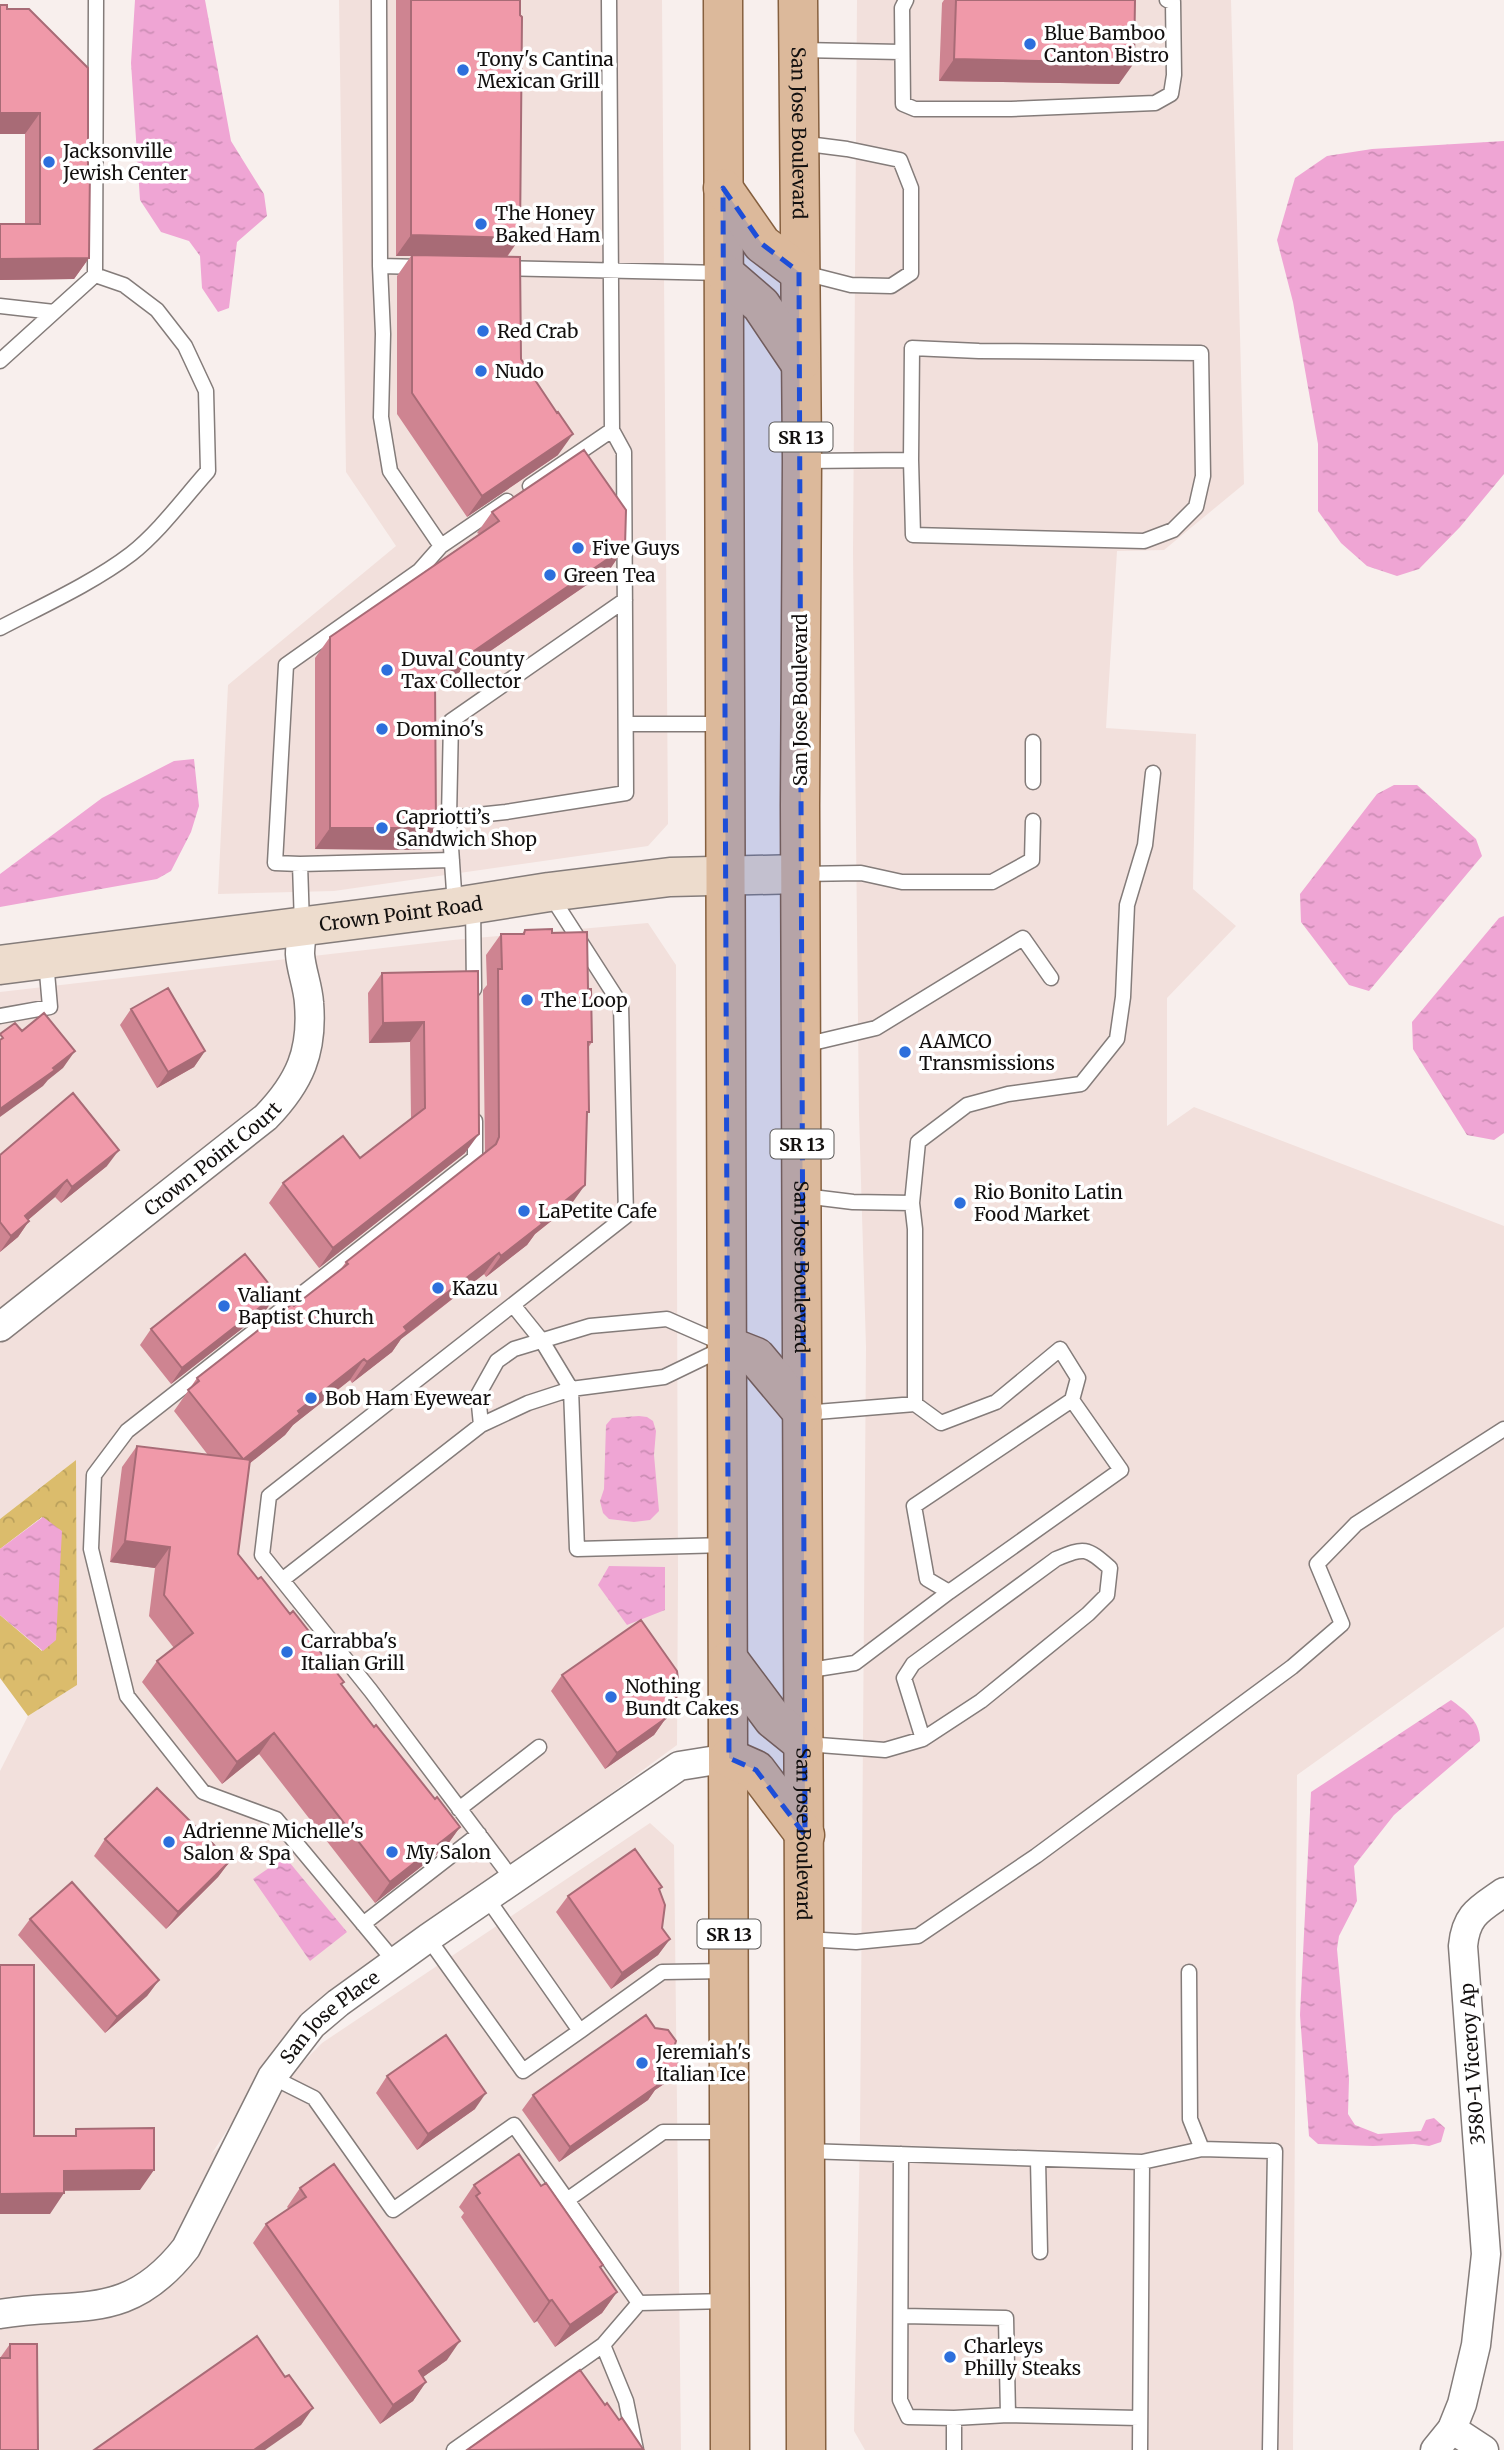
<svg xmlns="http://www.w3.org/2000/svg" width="1504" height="2450" font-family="Merriweather,serif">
  <defs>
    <pattern id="forest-crowns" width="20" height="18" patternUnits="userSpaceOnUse" patternTransform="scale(1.75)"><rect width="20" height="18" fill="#dbbc6c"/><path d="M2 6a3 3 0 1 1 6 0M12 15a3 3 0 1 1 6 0" fill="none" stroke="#bba15c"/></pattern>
    <pattern id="water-ripples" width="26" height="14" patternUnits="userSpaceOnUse" patternTransform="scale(1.75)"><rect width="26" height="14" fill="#efa5d4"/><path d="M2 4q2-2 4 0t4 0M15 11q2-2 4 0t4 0" fill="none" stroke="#cc8db5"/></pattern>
  </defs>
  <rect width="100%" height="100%" fill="#f8efed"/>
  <path fill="#f2e0dc" d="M 339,0 L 662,0 L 668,824 L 648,846 L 334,891 L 218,894 L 228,685 L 396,546 L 346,472 Z
    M 857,0 L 1231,0 L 1244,484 L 1164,550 L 1117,551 L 1106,728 L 1196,734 L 1193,889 L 1236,926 L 1167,998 L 1167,1126 L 1194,1107 L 1504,1226 L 1504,1627 L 1297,1775 L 1293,2450 L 865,2450 L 854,2431 L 860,2133 L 866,1347 L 859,1115 L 853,552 Z
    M 648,923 L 676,965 L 678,1576 L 677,1745 L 295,2025 L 211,2155 L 322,2043 L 650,1823 L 674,1845 L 681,2450 L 0,2450 L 0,1771 L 28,1716 L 77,1685 L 76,1460 L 0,1519 L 0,992 L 453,940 Z"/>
  <path fill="url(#forest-crowns)" d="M 76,1460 L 77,1685 L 28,1716 L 0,1678 L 0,1615 L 42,1651 L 42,1517 L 0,1549 L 0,1519 Z"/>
  <path fill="url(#water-ripples)" d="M 135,0 L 205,0 L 231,141 L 264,194 L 267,216 L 237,242 L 229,308 L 218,312 L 202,288 L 200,256 L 189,241 L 161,232 L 140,200 L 131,63 Z
    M 1504,141 L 1504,474 L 1460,527 L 1419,569 L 1397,576 L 1367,566 L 1341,543 L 1318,511 L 1318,444 L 1293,302 L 1277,240 L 1295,178 L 1327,156 L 1372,149 Z
    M 194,759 L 199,806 L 191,832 L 171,871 L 157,879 L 0,907 L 0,874 L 102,798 L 174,761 Z
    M 1394,785 L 1417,785 L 1476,839 L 1482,856 L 1369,991 L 1349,985 L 1301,922 L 1300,894 L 1377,794 Z
    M 1504,916 L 1504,1133 L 1494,1140 L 1467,1135 L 1413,1049 L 1412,1022 L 1499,918 Z
    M 639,1416 L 647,1417 L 653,1421 L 656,1431 L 654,1455 L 659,1511 L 650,1520 L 634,1522 L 609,1519 L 603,1513 L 600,1501 L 604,1489 L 606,1425 L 612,1418 Z
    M 43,1517 L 62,1531 L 56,1640 L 43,1651 L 0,1615 L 0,1549 Z
    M 609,1566 L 665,1567 L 665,1610 L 627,1625 L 598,1585 Z
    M 1451,1700 C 1466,1711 1480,1721 1480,1741 L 1394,1815 L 1354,1866 L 1357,1901 L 1339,1936 L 1337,1949 L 1349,2079 L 1348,2114 L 1355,2125 L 1378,2134 L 1421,2131 L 1426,2120 L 1434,2118 L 1445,2128 L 1441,2142 L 1429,2146 L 1414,2144 L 1373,2146 L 1318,2144 L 1309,2136 L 1300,2015 L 1311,1792 Z
    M 285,1857 L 347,1932 L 310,1961 L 253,1879 Z"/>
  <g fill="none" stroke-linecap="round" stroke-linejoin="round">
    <defs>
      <path id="lane" d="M 379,0 L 380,266 L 383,334 L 381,417 L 390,471 L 441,546
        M 906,0 L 902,8 L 903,104 L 915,109 L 1011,109 L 1155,103 L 1171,94 L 1174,75 L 1173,2 L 1167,0
        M 801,50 L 901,52
        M 800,143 L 847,149 L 900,160 L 911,188 L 911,273 L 891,286 L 851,285 L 804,273
        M 380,266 L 422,267
        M 502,268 L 723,273
        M 0,306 L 54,312
        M 0,361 L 95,275 L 96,0
        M 803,461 L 911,460 L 913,535 L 1144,541 L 1173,530 L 1196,507 L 1203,476 L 1201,353 L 979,351 L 912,348 L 911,460
        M 530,486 L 612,430
        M 0,628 C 42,606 93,583 131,554 C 160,531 183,499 208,471 L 206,391 L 185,346 L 157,310 L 124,285 L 95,275
        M 626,724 L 723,724
        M 1033,782 L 1033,742
        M 449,818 L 451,721 L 625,600
        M 300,864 L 452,860
        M 802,874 L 861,873 L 902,882 L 992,882 L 1032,860 L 1033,821
        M 473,904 L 474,989
        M 455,906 L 449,818 L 506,812 L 626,793 L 624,452 L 612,430 L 609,0
        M 302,925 L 300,864 L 275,863 L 286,665 L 419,571 L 441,546 L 507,501
        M 0,1016 L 50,1007 L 46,961
        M 804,1045 L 876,1028 L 1023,938 L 1051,978
        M 804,1196 L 853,1202 L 912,1203 L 915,1229 L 915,1404 L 804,1413
        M 912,1203 L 918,1142 L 967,1105 L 1008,1094 L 1081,1084 L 1117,1039 L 1123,997 L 1127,905 L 1145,845 L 1153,773
        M 513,1305 L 542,1341 L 571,1389 L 577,1549 L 727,1545
        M 915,1404 L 941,1423 L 996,1402 L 1060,1349 L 1078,1378 L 1072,1400 L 914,1506 L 927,1579 L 949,1592 L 1121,1470 L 1072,1400
        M 481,1425 L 478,1395 L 497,1361 L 514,1349 L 590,1326 L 667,1319 L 724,1344
        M 282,1580 L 481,1425 L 528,1403 L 571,1389 L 664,1377 L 724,1348
        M 804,1671 L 855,1663 L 949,1592
        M 806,1744 L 885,1750 L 923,1739 L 981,1701 L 1088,1614 L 1107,1595 L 1110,1568 C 1086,1547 1085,1547 1056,1559 L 913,1664 L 904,1678 L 923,1739
        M 459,1809 L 539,1747
        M 513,1880 L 371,1691 L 262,1555 L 269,1496 L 626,1216 L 621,1005 L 551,896
        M 363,1924 L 479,1834
        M 428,1938 L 523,2071 L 580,2031 L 487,1898
        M 806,1939 L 856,1942 L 918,1936 L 1036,1856 L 1292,1667 L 1342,1624 L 1317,1564 L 1356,1524 L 1504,1429
        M 395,1962 L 276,1819 L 203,1792 L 127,1696 L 91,1549 L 94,1475 L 127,1431 L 475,1158 L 475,1121
        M 1189,1972 L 1190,2119 L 1202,2149
        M 580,2031 L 662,1972 L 728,1971
        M 272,2077 L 314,2098 L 393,2210 L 514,2125 L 567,2200 L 663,2132 L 729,2132
        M 806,2151 L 1142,2162 L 1140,2450
        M 901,2154 L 900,2400 L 908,2417 L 954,2418
        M 1038,2160 L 1040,2252
        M 1142,2162 L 1202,2149 L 1275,2151 L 1270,2450
        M 567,2200 L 639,2303 L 729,2301
        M 902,2316 L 1006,2318 L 1008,2415
        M 454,2450 L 603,2345
        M 636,2450 L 626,2401 L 603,2345 L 639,2303
        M 954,2450 L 954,2418 L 1008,2415 L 1139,2418"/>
      <g id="street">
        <path id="s1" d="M 0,1327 L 266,1117 C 300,1082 313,1051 309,1003 C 308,986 301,970 300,954 C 300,945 302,935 302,926"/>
        <path id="s2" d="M 0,2314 C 81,2301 128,2322 186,2248 L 272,2077 L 312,2025 L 338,2003 L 428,1938 L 679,1766 L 729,1758"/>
        <path d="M 1452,2429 L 1484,2450"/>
        <path d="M 1435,2450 L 1452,2429 L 1462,2404 L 1476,2345 L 1486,2254 L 1463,1946 C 1466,1914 1480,1909 1504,1892"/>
      </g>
      <g id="secondary">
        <path id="s3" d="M 0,965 L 455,907 L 549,892 L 670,877 L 801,874"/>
      </g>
      <g id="primary">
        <path d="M 723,0 L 730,2450"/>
        <path id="s4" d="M 798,0 L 802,461 L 800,806 L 806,2450"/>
        <path d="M 723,188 L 762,244 L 799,272"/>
        <path d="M 724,273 L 761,305 L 800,363"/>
        <path d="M 728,1346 L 756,1357 L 803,1413"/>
        <path d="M 729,1660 L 773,1719 L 804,1744"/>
        <path d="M 729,1758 L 756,1770 L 805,1835"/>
      </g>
    </defs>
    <use href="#lane" stroke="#847c7a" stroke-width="17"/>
    <use href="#street" stroke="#847c7a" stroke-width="31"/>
    <use href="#secondary" stroke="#847c7a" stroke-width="41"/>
    <use href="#primary" stroke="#86603f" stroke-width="41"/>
    <use href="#lane" stroke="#fff" stroke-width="14"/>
    <use href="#street" stroke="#fff" stroke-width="28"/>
    <use href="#secondary" stroke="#eddccd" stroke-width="38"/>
    <use href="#primary" stroke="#dcb99b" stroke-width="38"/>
  </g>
  <path fill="#ce8491" d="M 396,0 L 520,0 L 520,238 L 507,257 L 521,359 L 558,455 L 467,517 L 397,414 L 397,276 L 411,256 L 396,256 Z
    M 944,0 L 1135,0 L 1119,84 L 939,81 L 942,3 Z
    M 0,5 L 7,9 L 89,258 L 74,279 L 0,280 L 0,224 L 25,224 L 25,134 L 0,134 Z
    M 492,512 L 625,547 L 610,569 L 435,689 L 436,828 L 421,850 L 315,849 L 315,658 L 330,637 L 479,534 L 477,533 Z
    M 525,930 L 552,933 L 588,989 L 592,1042 L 588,1048 L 587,1115 L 570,1206 L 535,1234 L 527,1245 L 486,1277 L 484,1274 L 417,1327 L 401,1339 L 392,1352 L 352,1383 L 350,1380 L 293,1425 L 285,1435 L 249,1464 L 238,1554 L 258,1579 L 290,1614 L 316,1646 L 342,1685 L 374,1727 L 435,1799 L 460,1827 L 445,1848 L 375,1903 L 259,1754 L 222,1784 L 142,1682 L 157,1661 L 174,1648 L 149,1616 L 155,1568 L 110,1562 L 122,1467 L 137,1446 L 208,1455 L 174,1411 L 197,1378 L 294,1306 L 340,1270 L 346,1262 L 485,1153 L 483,990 L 487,985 L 486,955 L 501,934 L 522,934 Z
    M 478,971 L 465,1153 L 319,1268 L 269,1203 L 283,1183 L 360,1158 L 411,1119 L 410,1042 L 369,1043 L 368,993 L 382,973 Z
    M 131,1009 L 205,1051 L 194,1067 L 157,1088 L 120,1025 Z
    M 0,1155 L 107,1166 L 61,1203 L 55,1197 L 28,1220 L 29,1221 L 18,1237 L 0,1252 Z
    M 266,1310 L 171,1384 L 140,1345 L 151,1329 Z
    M 562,1675 L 666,1718 L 654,1735 L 605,1769 L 551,1691 Z
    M 105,1839 L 230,1861 L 218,1877 L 166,1929 L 94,1856 Z
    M 662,1887 L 660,1890 L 662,1928 L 670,1939 L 658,1955 L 611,1989 L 556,1912 L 568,1896 Z
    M 30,1919 L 159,1980 L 147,1996 L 105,2033 L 18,1935 Z
    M 672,2054 L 680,2065 L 670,2080 L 655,2090 L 648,2100 L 559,2162 L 522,2110 L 533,2095 Z
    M 387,2076 L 475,2109 L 417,2150 L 376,2093 Z
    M 474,2185 L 600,2269 L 617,2292 L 602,2313 L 555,2347 L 537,2321 L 534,2323 L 461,2217 L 464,2213 L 459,2207 Z
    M 300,2188 L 447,2360 L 423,2377 L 426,2382 L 413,2401 L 380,2424 L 253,2243 L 266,2224 L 289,2209 L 287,2207 Z
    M 10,2344 L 38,2450 L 0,2358 Z"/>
  <path fill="#a86b76" d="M 954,59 L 1134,63 L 1119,84 L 939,81 Z
    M 0,113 L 40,113 L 25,134 L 0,134 Z
    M 411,235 L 520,238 L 505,259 L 412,255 L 411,256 L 396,256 Z
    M 89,258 L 74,279 L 0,280 L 0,259 Z
    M 573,434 L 558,455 L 467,517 L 482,496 Z
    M 625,547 L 610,569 L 420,699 L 435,678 Z
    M 330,828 L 436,828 L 421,850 L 315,849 Z
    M 424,1022 L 410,1042 L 369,1043 L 383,1023 Z
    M 75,1051 L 63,1068 L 48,1080 L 43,1086 L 0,1117 L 0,1109 Z
    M 205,1051 L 194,1067 L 157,1088 L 168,1072 Z
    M 479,1134 L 465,1153 L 319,1268 L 333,1248 Z
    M 119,1150 L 107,1166 L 61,1203 L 72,1187 Z
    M 67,1180 L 55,1197 L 14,1232 L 25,1216 Z
    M 585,1185 L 570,1206 L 535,1234 L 527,1245 L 486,1277 L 501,1256 L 540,1221 Z
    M 29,1221 L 18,1237 L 0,1252 L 11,1236 Z
    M 499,1253 L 484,1274 L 401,1339 L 392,1352 L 352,1383 L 367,1362 L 404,1327 Z
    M 277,1294 L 266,1310 L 171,1384 L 182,1368 Z
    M 364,1359 L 350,1380 L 293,1425 L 285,1435 L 229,1480 L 244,1459 L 298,1411 Z
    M 125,1541 L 170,1547 L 155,1568 L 110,1562 Z
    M 666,1718 L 654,1735 L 605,1769 L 617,1753 Z
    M 274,1733 L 259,1754 L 222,1784 L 237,1762 Z
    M 460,1827 L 445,1848 L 375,1903 L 390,1882 Z
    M 230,1861 L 218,1877 L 166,1929 L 178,1912 Z
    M 670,1939 L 658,1955 L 611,1989 L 622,1973 Z
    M 159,1980 L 147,1996 L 105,2033 L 117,2017 Z
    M 680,2065 L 670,2080 L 655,2090 L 648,2100 L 559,2162 L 570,2147 L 655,2082 Z
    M 486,2093 L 475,2109 L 417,2150 L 428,2134 Z
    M 154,2170 L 140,2190 L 50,2191 L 64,2171 Z
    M 64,2193 L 50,2214 L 0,2214 L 0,2194 Z
    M 617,2292 L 602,2313 L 555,2347 L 570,2325 Z
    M 552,2300 L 537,2321 L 534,2323 L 549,2301 Z
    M 460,2341 L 447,2360 L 405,2390 L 419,2371 Z
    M 426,2382 L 413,2401 L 380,2424 L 393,2405 Z
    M 313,2408 L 301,2425 L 265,2450 L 254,2450 Z"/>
  <path fill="#f099a9" stroke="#a86b76" stroke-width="2" d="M 411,0 L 520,0 L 520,15 L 522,17 L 520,238 L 411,235 Z
    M 956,0 L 1135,0 L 1134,63 L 954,59 Z
    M 0,5 L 7,5 L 7,9 L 29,9 L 88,68 L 88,168 L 90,168 L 89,258 L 0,259 L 0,224 L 40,224 L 40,113 L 0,113 Z
    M 412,255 L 520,257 L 521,359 L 557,413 L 558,412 L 573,434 L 482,496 L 412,393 Z
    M 584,450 L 626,510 L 625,547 L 435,678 L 436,828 L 330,828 L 330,637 L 499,521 L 492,512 Z
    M 552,929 L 552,933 L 587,932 L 588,989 L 591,989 L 592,1042 L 588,1042 L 589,1112 L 587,1112 L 585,1185 L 540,1221 L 542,1224 L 501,1256 L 499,1253 L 431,1305 L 404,1327 L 407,1331 L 367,1362 L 364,1359 L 298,1411 L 300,1414 L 244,1459 L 250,1460 L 238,1554 L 258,1579 L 261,1577 L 290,1614 L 293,1611 L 318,1643 L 315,1645 L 344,1682 L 341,1684 L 374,1727 L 376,1725 L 435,1799 L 437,1797 L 460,1827 L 390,1882 L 274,1733 L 237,1762 L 157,1661 L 193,1633 L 164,1595 L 170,1547 L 125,1541 L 137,1446 L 243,1459 L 188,1390 L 199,1381 L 197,1378 L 292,1304 L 294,1306 L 348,1264 L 346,1262 L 496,1144 L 499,1137 L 498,969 L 502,969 L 501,934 L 524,934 L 525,930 Z
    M 478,971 L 479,1134 L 333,1248 L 283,1183 L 343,1136 L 360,1158 L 425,1108 L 424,1022 L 383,1023 L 382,973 Z
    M 168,988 L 205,1051 L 168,1072 L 131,1009 Z
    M 44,1013 L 75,1051 L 53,1068 L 55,1070 L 0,1109 L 0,1040 L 3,1038 L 0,1034 L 15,1023 L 22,1031 Z
    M 73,1093 L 119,1150 L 72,1187 L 67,1180 L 25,1216 L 29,1221 L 11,1236 L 0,1222 L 0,1155 Z
    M 245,1254 L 277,1294 L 182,1368 L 151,1329 Z
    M 641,1620 L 677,1671 L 679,1687 L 676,1699 L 666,1718 L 617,1753 L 562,1675 Z
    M 157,1788 L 230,1861 L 178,1912 L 105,1839 Z
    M 635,1849 L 662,1887 L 659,1889 L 665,1905 L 662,1928 L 670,1939 L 622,1973 L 568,1896 Z
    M 72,1882 L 159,1980 L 117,2017 L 30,1919 Z
    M 0,1965 L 34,1965 L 34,2136 L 76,2136 L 76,2129 L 154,2128 L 154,2170 L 64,2171 L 64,2193 L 0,2194 Z
    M 646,2015 L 655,2028 L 668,2030 L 676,2041 L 672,2054 L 680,2065 L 655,2082 L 658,2085 L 570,2147 L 533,2095 Z
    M 446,2035 L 486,2093 L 428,2134 L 387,2076 Z
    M 519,2154 L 541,2186 L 546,2183 L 603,2265 L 600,2267 L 617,2292 L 570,2325 L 552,2300 L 549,2301 L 476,2196 L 480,2193 L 474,2185 Z
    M 334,2164 L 460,2341 L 419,2371 L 426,2382 L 393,2405 L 266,2224 L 306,2197 L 300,2188 Z
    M 257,2336 L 285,2377 L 289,2375 L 313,2408 L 254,2450 L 94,2450 Z
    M 10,2344 L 37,2344 L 38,2450 L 0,2450 L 0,2358 L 10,2358 Z
    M 580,2370 L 605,2405 L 607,2403 L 619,2420 L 622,2418 L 643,2449 L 467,2450 Z"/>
  <path fill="#1d4ed8" fill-opacity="0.2" stroke="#1d4ed8" stroke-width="5" stroke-dasharray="14 9" stroke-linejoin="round" d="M 723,188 L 762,244 L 799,272 L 805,1835 L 756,1770 L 729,1758 Z"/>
  <g fill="#2d6fdc" stroke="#fff" stroke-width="2.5">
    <circle cx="1030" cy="44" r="7"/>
    <circle cx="463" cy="70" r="7"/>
    <circle cx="49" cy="162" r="7"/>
    <circle cx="481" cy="224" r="7"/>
    <circle cx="483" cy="331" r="7"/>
    <circle cx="481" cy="371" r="7"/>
    <circle cx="578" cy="548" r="7"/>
    <circle cx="550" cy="575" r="7"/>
    <circle cx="387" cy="670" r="7"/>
    <circle cx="382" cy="729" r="7"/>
    <circle cx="382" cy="828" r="7"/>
    <circle cx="527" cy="1000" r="7"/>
    <circle cx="905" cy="1052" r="7"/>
    <circle cx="960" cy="1203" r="7"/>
    <circle cx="524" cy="1211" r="7"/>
    <circle cx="438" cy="1288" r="7"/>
    <circle cx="224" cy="1306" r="7"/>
    <circle cx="311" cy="1398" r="7"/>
    <circle cx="287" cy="1652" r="7"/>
    <circle cx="611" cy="1697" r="7"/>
    <circle cx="169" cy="1842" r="7"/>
    <circle cx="392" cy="1852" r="7"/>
    <circle cx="642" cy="2063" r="7"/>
    <circle cx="950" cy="2357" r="7"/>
  </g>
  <g text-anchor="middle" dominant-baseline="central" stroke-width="7" stroke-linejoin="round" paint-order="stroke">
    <g fill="#fff" stroke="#5a5857" stroke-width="2">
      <rect x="769.5" y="422.5" width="63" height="29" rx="5"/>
      <rect x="770.5" y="1129.5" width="63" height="29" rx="5"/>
      <rect x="697.5" y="1919.5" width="63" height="29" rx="5"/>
    </g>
    <g font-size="18" font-weight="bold" fill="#13100f">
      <text x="801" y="437">SR 13</text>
      <text x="802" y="1144">SR 13</text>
      <text x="729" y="1934">SR 13</text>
    </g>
    <g font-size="19" fill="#13100f" stroke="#fff" text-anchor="start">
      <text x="1044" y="33">Blue Bamboo<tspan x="1044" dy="22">Canton Bistro</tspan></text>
      <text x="477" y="59">Tony's Cantina<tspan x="477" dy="22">Mexican Grill</tspan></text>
      <text x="63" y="151">Jacksonville<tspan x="63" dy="22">Jewish Center</tspan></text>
      <text x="495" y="213">The Honey<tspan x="495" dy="22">Baked Ham</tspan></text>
      <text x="497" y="331">Red Crab</text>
      <text x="495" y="371">Nudo</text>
      <text x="592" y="548">Five Guys</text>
      <text x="564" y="575">Green Tea</text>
      <text x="401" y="659">Duval County<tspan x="401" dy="22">Tax Collector</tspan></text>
      <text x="396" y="729">Domino's</text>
      <text x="396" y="817">Capriotti’s<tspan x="396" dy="22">Sandwich Shop</tspan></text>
      <text x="541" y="1000">The Loop</text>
      <text x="919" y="1041">AAMCO<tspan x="919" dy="22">Transmissions</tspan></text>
      <text x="974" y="1192">Rio Bonito Latin<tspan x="974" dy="22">Food Market</tspan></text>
      <text x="538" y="1211">LaPetite Cafe</text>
      <text x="452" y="1288">Kazu</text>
      <text x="238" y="1295">Valiant<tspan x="238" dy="22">Baptist Church</tspan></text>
      <text x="325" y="1398">Bob Ham Eyewear</text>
      <text x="301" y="1641">Carrabba's<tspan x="301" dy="22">Italian Grill</tspan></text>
      <text x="625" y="1686">Nothing<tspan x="625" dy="22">Bundt Cakes</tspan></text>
      <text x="183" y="1831">Adrienne Michelle's<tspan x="183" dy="22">Salon &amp; Spa</tspan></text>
      <text x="406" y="1852">My Salon</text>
      <text x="656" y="2052">Jeremiah's<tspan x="656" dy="22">Italian Ice</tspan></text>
      <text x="964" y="2346">Charleys<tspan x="964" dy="22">Philly Steaks</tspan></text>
    </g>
    <g font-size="19" fill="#13100f" stroke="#fff">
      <text stroke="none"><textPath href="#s4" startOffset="133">San Jose Boulevard</textPath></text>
      <text transform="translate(800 700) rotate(-90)">San Jose Boulevard</text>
      <text stroke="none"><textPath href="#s3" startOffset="404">Crown Point Road</textPath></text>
      <text stroke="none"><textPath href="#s1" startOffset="271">Crown Point Court</textPath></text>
      <text stroke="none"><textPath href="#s4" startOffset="1267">San Jose Boulevard</textPath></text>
      <text stroke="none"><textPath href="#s4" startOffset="1834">San Jose Boulevard</textPath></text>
      <text stroke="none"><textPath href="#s2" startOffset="481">San Jose Place</textPath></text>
      <text transform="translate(1472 2064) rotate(-94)">3580-1 Viceroy Ap</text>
    </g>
  </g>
</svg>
